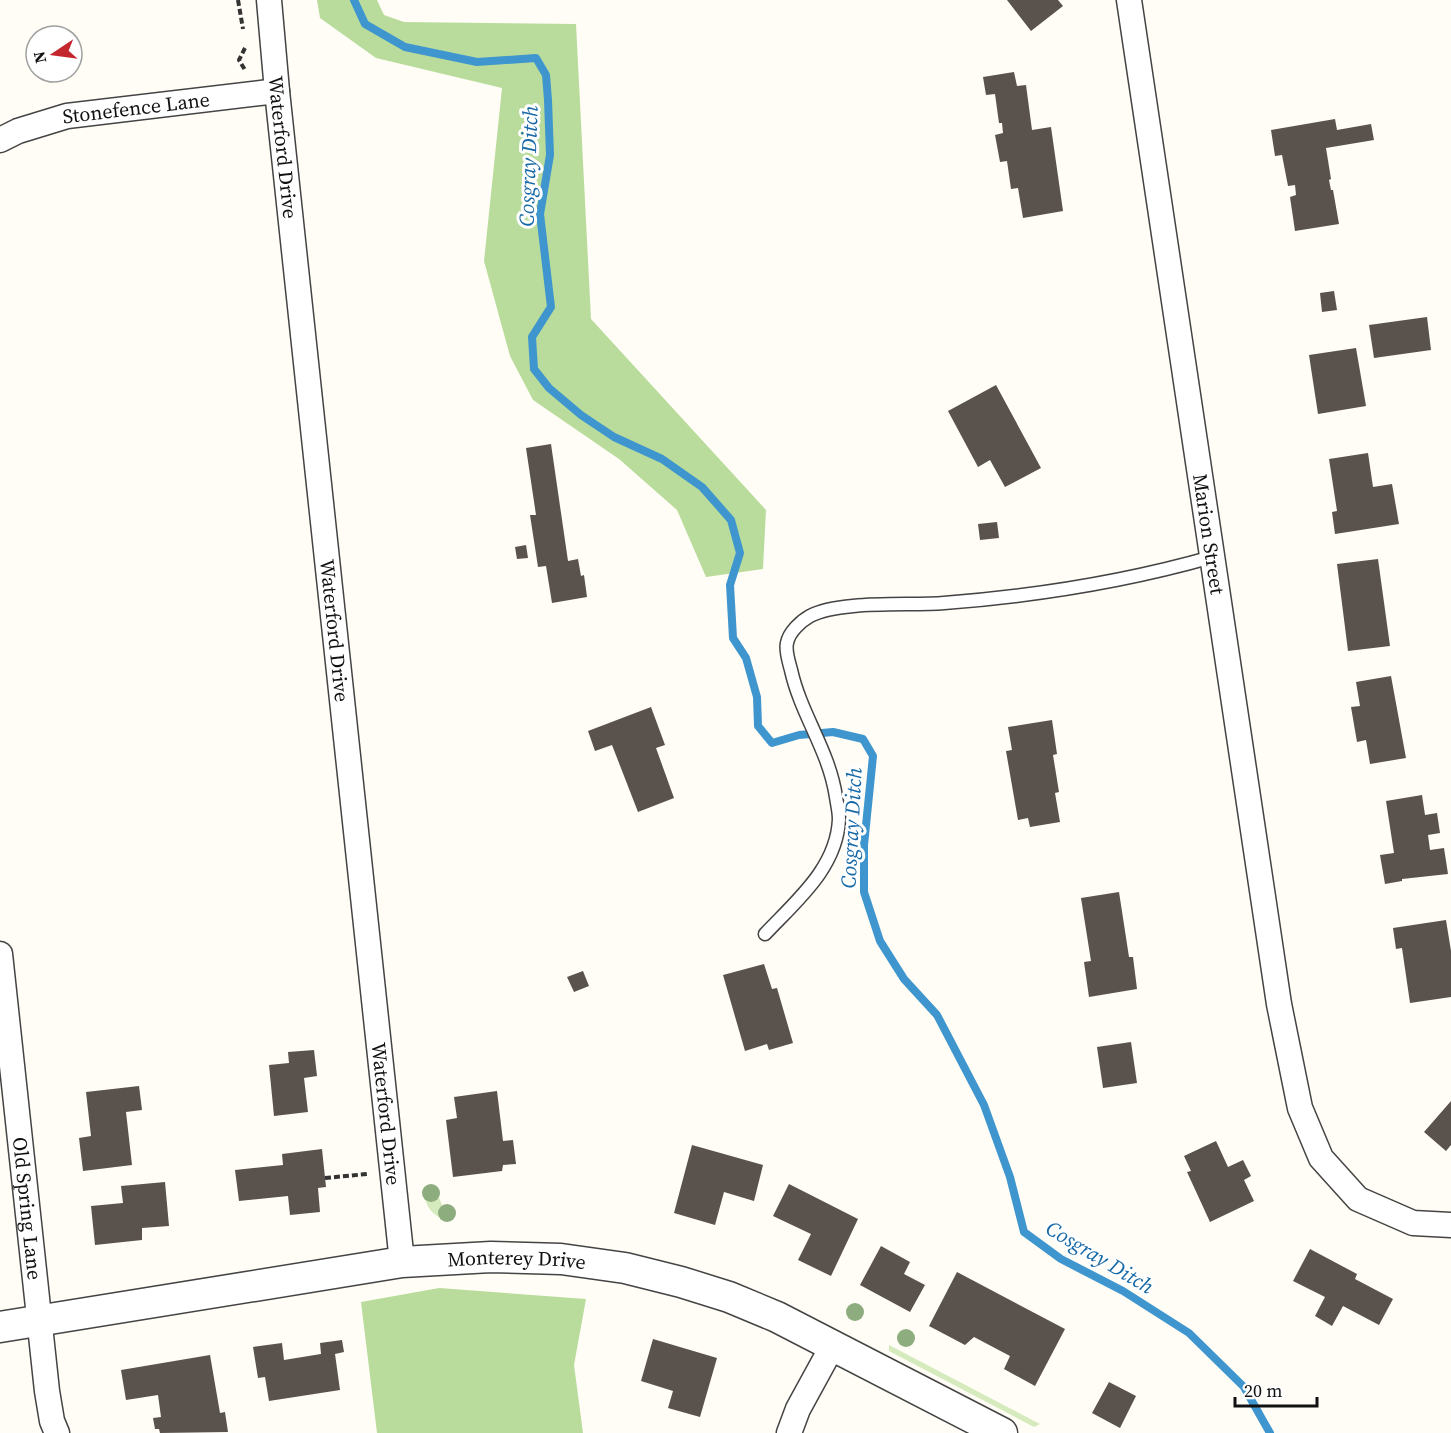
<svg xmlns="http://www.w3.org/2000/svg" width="1451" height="1433" font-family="'Source Serif 4',serif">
  <rect width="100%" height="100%" fill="#fffdf5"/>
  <path fill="#d5ebbd" d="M 428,1185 L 434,1185 L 442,1205 L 455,1212 L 455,1217 L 449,1221 C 431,1216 425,1206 423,1188 Z
    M 889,1345 L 1040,1424 L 1034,1427 L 889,1351 Z"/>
  <path fill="#b9dc9c" d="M 317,0 L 377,0 L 384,15 L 404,22 L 576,24 L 591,319 L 766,510 L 763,569 L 706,577 L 677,510 L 619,459 L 533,400 L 510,356 L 484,261 L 502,88 L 376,58 L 320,18 Z
    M 439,1288 L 586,1299 L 574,1365 L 583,1433 L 377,1433 L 361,1302 Z"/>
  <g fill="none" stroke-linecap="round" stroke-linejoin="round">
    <path stroke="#3f96cf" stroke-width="8" d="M 354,0 L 365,24 L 405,47 L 477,62 L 536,58 L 546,75 L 548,100 L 550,155 L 540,214 L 551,307 L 532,337 L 534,369 L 549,388 L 581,415 L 614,437 L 662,459 L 702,487 L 731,520 L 740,553 L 730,585 L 733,638 L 746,658 L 757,697 L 758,726 L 772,743 L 799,735 L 833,732 L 863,739 L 873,756 L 864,845 L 864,892 L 880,941 L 904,979 L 937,1015 L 984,1105 L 1010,1177 L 1024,1232 L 1061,1259 L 1123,1291 L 1189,1333 L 1244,1387 L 1270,1433"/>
  </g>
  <path fill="#5a524d" d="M 1007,0 L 1058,0 L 1063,6 L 1031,31 Z
    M 1014,72 L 1017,86 L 1026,85 L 1032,130 L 1051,127 L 1063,211 L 1023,218 L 1018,188 L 1011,189 L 1007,161 L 1000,162 L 995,135 L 1003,133 L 1002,123 L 999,123 L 995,94 L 986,95 L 983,77 Z
    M 1335,119 L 1337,130 L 1371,124 L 1374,140 L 1326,148 L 1331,179 L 1329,180 L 1331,190 L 1333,190 L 1339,224 L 1295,231 L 1290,197 L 1296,195 L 1295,185 L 1288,186 L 1282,155 L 1275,156 L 1271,130 Z
    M 1334,291 L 1337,310 L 1322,312 L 1320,293 Z
    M 1427,317 L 1431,350 L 1374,358 L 1369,325 Z
    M 1356,348 L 1366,406 L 1318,414 L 1309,355 Z
    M 996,385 L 1041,468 L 1005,487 L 990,460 L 978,467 L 948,411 Z
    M 551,444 L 568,561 L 578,559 L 581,576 L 584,575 L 587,597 L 552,603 L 546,566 L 538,567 L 530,515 L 536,515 L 526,448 Z
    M 1368,453 L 1373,487 L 1392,484 L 1399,524 L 1335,534 L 1332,512 L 1337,511 L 1329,459 Z
    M 997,522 L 999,538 L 980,540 L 978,524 Z
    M 526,545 L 528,558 L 517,559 L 515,547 Z
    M 1378,559 L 1390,646 L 1348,651 L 1337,564 Z
    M 1391,676 L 1406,758 L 1370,764 L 1366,740 L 1357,742 L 1351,707 L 1360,706 L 1356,682 Z
    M 651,707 L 665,745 L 656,748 L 674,798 L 638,812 L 612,745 L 595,751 L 588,731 Z
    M 1052,720 L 1057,754 L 1053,755 L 1059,792 L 1055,793 L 1060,822 L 1030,827 L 1028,818 L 1018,820 L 1006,751 L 1012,750 L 1008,727 Z
    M 1422,795 L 1425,815 L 1437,813 L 1440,833 L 1428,835 L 1430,850 L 1444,848 L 1448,874 L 1402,879 L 1402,881 L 1385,884 L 1380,855 L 1394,853 L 1386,801 Z
    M 1119,892 L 1129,957 L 1133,957 L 1137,989 L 1089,997 L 1084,962 L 1091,961 L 1081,898 Z
    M 1446,920 L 1451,951 L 1451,997 L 1410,1003 L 1402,948 L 1396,949 L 1393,928 Z
    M 764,964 L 772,989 L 777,988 L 793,1043 L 769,1050 L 767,1044 L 745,1051 L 723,975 Z
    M 583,971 L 589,986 L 574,992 L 567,977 Z
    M 1131,1042 L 1137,1083 L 1103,1088 L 1097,1047 Z
    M 314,1050 L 317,1076 L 304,1078 L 308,1112 L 274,1116 L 269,1065 L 289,1063 L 288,1052 Z
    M 139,1086 L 142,1110 L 126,1112 L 132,1165 L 83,1171 L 79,1138 L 91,1136 L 86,1092 Z
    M 497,1091 L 503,1141 L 513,1140 L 516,1164 L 503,1165 L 502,1171 L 453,1177 L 446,1120 L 457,1118 L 454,1097 Z
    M 1451,1101 L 1451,1145 L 1446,1151 L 1424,1132 Z
    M 1216,1141 L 1228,1167 L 1243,1160 L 1251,1176 L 1244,1180 L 1254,1201 L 1210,1222 L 1187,1172 L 1191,1171 L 1184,1156 Z
    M 692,1145 L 763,1165 L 754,1201 L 724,1192 L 715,1225 L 674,1213 Z
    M 322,1149 L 326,1187 L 318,1188 L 320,1212 L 290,1215 L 288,1196 L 239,1201 L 235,1170 L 283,1165 L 282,1154 Z
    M 165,1182 L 169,1226 L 142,1228 L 142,1240 L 95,1245 L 91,1206 L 123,1203 L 121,1186 Z
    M 789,1184 L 858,1219 L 831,1276 L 798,1260 L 811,1234 L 773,1216 Z
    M 881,1246 L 910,1262 L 904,1274 L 925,1285 L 910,1312 L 860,1285 Z
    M 1310,1249 L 1357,1274 L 1355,1279 L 1393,1299 L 1379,1325 L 1343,1306 L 1332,1326 L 1315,1316 L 1325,1297 L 1293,1281 Z
    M 957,1272 L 1065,1329 L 1035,1386 L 1004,1369 L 1010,1356 L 974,1337 L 965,1345 L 929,1326 Z
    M 653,1339 L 717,1358 L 700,1417 L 668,1408 L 673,1391 L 641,1381 Z
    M 342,1340 L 344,1352 L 335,1354 L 340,1390 L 269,1401 L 265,1377 L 258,1378 L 253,1347 L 282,1343 L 284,1360 L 321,1354 L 320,1343 Z
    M 210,1355 L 220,1413 L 225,1412 L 228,1432 L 160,1433 L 159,1429 L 155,1429 L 153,1418 L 161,1417 L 158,1395 L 126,1400 L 121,1370 Z
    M 1109,1382 L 1136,1396 L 1120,1428 L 1092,1413 Z"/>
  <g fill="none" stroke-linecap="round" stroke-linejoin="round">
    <defs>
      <path id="service" d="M 765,934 C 796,901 837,868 839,819 C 839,812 837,804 836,797 C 829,750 801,715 791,670 C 789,662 785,651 787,643 C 789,632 801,621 810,616 C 840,600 909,606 944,603 C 1035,596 1124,582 1212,557"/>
      <g id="minor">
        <path id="s1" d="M 269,0 L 277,91 L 402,1262"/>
        <path id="s2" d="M 1129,0 L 1279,1004 L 1300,1108 L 1321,1158 L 1358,1199 L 1413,1223 L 1451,1225"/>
        <path id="s3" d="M 0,140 L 18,131 L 67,116 L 277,91"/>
        <path id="s4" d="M 0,954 L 47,1391 L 52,1421 L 57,1433"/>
        <path d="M 789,1433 L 798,1409 L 833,1345"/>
      </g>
      <g id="tertiary">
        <path id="s5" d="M 0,1327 L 402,1262 L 491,1257 L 561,1259 L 625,1268 L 681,1282 L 729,1297 L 777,1317 L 1002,1433"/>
      </g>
    </defs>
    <use href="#service" stroke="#444" stroke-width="15"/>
    <use href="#minor" stroke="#444" stroke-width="27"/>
    <use href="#tertiary" stroke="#444" stroke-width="33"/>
    <path stroke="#333" stroke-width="4" stroke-dasharray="6 3" stroke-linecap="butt" d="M 238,0 L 243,29
      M 245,48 L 239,60 L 245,70
      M 325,1178 L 367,1174"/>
    <use href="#service" stroke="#fff" stroke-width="12"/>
    <use href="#minor" stroke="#fff" stroke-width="24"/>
    <use href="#tertiary" stroke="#fff" stroke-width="30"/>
  </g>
  <g fill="#8dad7f">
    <circle cx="431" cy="1193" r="9"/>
    <circle cx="447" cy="1213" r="9"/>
    <circle cx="855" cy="1312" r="9"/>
    <circle cx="906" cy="1338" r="9"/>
  </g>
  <g text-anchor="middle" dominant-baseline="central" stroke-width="6" stroke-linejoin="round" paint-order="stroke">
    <g font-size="20" fill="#111" stroke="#fff">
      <text stroke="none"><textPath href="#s3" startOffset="141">Stonefence Lane</textPath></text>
      <text stroke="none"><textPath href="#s1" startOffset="148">Waterford Drive</textPath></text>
      <text stroke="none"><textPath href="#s2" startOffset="540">Marion Street</textPath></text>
      <text stroke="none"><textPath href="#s1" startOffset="634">Waterford Drive</textPath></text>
      <text stroke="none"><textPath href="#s1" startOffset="1120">Waterford Drive</textPath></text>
      <text stroke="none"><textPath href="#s4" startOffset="256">Old Spring Lane</textPath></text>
      <text stroke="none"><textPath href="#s5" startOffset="522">Monterey Drive</textPath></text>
    </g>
    <g font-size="21" font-style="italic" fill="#1768a6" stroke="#fff">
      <text transform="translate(528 166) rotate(-88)">Cosgray Ditch</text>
      <text transform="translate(851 828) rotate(-87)">Cosgray Ditch</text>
      <text transform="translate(1100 1257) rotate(31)">Cosgray Ditch</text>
    </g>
  </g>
  <g transform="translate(54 54) rotate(257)"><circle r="28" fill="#ffffff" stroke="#a0a0a0" stroke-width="1.5"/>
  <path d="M0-4.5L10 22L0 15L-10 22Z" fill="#c4262e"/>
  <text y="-9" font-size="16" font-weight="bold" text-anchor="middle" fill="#111111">N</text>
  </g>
  <path d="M1235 1397v9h82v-9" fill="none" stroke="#111111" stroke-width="3"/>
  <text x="1244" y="1397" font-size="18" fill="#111111" stroke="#ffffff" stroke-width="4.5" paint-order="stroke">20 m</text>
</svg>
